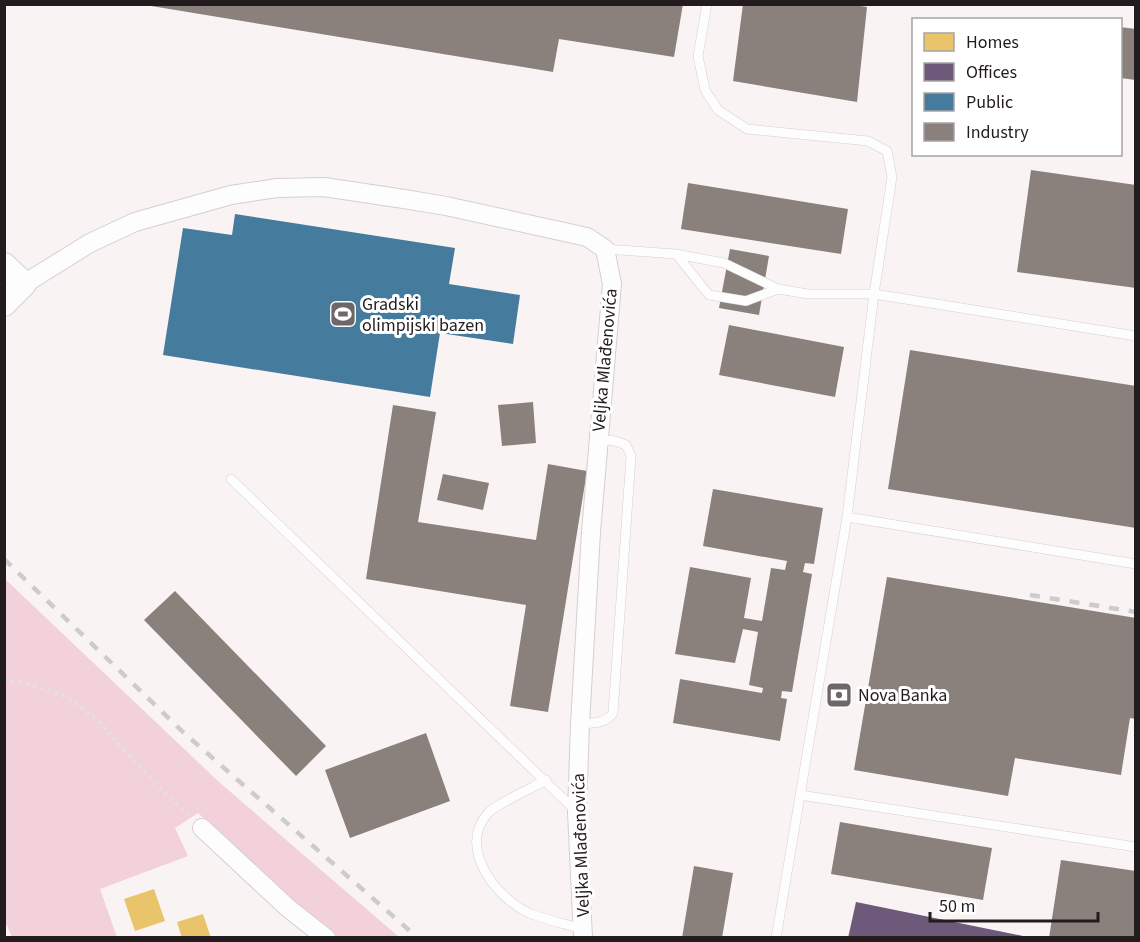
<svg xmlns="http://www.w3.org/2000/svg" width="1140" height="942" font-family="'Source Sans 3',sans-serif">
  <rect width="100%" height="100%" fill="#faf3f4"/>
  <path fill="#f3d1da" d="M 4,578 L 219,782 L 399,937 L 338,937 L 310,917 L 198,813 L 175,828 L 188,856 L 100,889 L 117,937 L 12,937 L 4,919 Z"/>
  <path fill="#e9c46a" d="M 154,889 L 165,921 L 135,931 L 124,899 Z
    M 203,914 L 211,938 L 182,938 L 177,922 Z"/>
  <path fill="#6d597a" d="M 856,902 L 1023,936 L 1023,938 L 848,938 Z"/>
  <path fill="#457b9d" d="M 235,214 L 455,248 L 449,284 L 520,295 L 513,344 L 440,333 L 430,397 L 163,355 L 183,228 L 232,235 Z"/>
  <path fill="#8a817c" d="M 139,4 L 683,4 L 674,57 L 559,39 L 553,72 Z
    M 743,4 L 848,4 L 867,7 L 857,102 L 733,81 Z
    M 1120,27 L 1136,29 L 1136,80 L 1120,78 Z
    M 1031,170 L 1136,185 L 1136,288 L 1017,272 Z
    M 688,183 L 848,209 L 841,254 L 681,229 Z
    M 730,249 L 769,256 L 759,315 L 719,308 Z
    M 729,325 L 844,347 L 835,397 L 719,375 Z
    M 910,350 L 1136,386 L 1136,528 L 888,489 Z
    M 533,402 L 536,443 L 502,446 L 498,405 Z
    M 393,405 L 436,412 L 418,522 L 536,540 L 548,464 L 587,471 L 548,712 L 510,706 L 526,605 L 366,579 Z
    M 443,474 L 489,483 L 483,510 L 437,500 Z
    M 713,489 L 823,508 L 814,564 L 805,563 L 803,572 L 812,574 L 792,692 L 782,691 L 781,698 L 787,699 L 780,741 L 673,723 L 680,679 L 762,693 L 763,688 L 749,685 L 758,632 L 743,629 L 735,663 L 675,654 L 690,567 L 751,578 L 744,618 L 762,621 L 771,568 L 785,570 L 787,561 L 703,546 Z
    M 887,577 L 1136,618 L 1136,719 L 1130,718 L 1121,775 L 1015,758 L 1008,796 L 854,770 Z
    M 175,591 L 326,746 L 296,776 L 144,620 Z
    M 426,733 L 450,801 L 350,838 L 325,770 Z
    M 840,822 L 992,848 L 983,900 L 831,874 Z
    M 1061,860 L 1136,871 L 1136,938 L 1049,938 Z
    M 694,866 L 733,873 L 722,938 L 682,938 Z"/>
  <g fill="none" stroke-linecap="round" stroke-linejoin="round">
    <defs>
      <path id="service" d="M 707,4 L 698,56 L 705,90 L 718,110 L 747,129 L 868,141 L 887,151 L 892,177 L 874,294 L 847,517 L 1136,564
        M 605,249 L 676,254 L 724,263 L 778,289 L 808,294 L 874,294 L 1136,336
        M 676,254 L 709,295 L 746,301 L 778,289
        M 231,479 L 577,812
        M 580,724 C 592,723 605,724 613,713 L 631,456 L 626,445 L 615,441 L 598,439
        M 546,780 C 534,787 497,804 489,812 C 456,847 496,898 529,913 C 546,920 566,924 583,929
        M 800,795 L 1136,847
        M 776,938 L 847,517"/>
      <path id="minor" d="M 24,284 L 90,243 L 135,222 L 231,195 L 277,188 L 324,187 L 404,199 L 446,206 L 587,237 L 605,249 L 612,284 L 591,532 L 580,724 L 577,812 L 583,938
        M 202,828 L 288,908 L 326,938"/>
      <path id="tertiary" d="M 4,265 L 24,284 L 4,304"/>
    </defs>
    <use href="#service" stroke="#d6ced0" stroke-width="10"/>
    <use href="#minor" stroke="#d6ced0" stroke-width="20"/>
    <use href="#tertiary" stroke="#d6ced0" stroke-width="26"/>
    <path stroke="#e3e0e1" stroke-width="4" stroke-dasharray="3 4.5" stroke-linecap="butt" d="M 4,681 L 26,683 L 67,697 L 96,719 L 160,789 L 188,815"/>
    <use href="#service" stroke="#fefdfd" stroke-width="9"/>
    <use href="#minor" stroke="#fefdfd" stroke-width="18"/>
    <use href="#tertiary" stroke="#fefdfd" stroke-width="24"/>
    <path stroke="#cecbcc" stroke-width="4.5" stroke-dasharray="10 10" stroke-linecap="butt" d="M 4,559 L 183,732 L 418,938
      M 1030,595 L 1136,612"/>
  </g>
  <defs>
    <symbol id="stadium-square" viewBox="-11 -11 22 22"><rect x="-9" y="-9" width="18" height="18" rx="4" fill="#6e6769" stroke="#fff"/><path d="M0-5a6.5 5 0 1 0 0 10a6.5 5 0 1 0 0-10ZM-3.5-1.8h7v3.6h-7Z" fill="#fff"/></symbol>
    <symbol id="bank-square" viewBox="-11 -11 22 22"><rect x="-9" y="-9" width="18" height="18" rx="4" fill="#6e6769" stroke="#fff"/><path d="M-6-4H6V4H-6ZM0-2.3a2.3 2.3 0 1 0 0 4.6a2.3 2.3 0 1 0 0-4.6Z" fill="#fff"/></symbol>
  </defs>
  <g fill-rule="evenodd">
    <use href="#stadium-square" x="328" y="299" width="30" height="30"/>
    <use href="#bank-square" x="824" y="680" width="30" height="30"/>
  </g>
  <g text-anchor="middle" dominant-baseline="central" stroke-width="6" stroke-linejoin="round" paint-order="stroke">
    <g font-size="18" fill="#231c1e" stroke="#fff" text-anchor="start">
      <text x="362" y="304">Gradski<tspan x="362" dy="21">olimpijski bazen</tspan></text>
      <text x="858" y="695">Nova Banka</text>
    </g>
    <g font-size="18" fill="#231c1e" stroke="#fff">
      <text transform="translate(605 360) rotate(-85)">Veljka Mlađenovića</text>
      <text transform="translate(581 845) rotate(-92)">Veljka Mlađenovića</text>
    </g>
  </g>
  <rect width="1140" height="942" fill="none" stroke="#231c1e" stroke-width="12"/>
  <rect x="912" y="18" width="210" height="138" fill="#ffffff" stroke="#a7a4a5" stroke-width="1.5"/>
  <rect x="924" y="33" width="30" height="18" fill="#e9c46a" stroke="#a7a4a5" stroke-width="1.5"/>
  <text x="966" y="48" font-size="18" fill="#231c1e">Homes</text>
  <rect x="924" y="63" width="30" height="18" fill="#6d597a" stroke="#a7a4a5" stroke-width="1.5"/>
  <text x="966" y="78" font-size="18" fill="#231c1e">Offices</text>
  <rect x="924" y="93" width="30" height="18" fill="#457b9d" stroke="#a7a4a5" stroke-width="1.5"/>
  <text x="966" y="108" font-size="18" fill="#231c1e">Public</text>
  <rect x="924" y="123" width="30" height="18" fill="#8a817c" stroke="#a7a4a5" stroke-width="1.5"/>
  <text x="966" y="138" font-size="18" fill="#231c1e">Industry</text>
  <path d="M930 912v9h168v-9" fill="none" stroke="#231c1e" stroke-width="3"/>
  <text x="939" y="912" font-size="18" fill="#231c1e" stroke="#ffffff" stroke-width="4.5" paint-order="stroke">50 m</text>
</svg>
